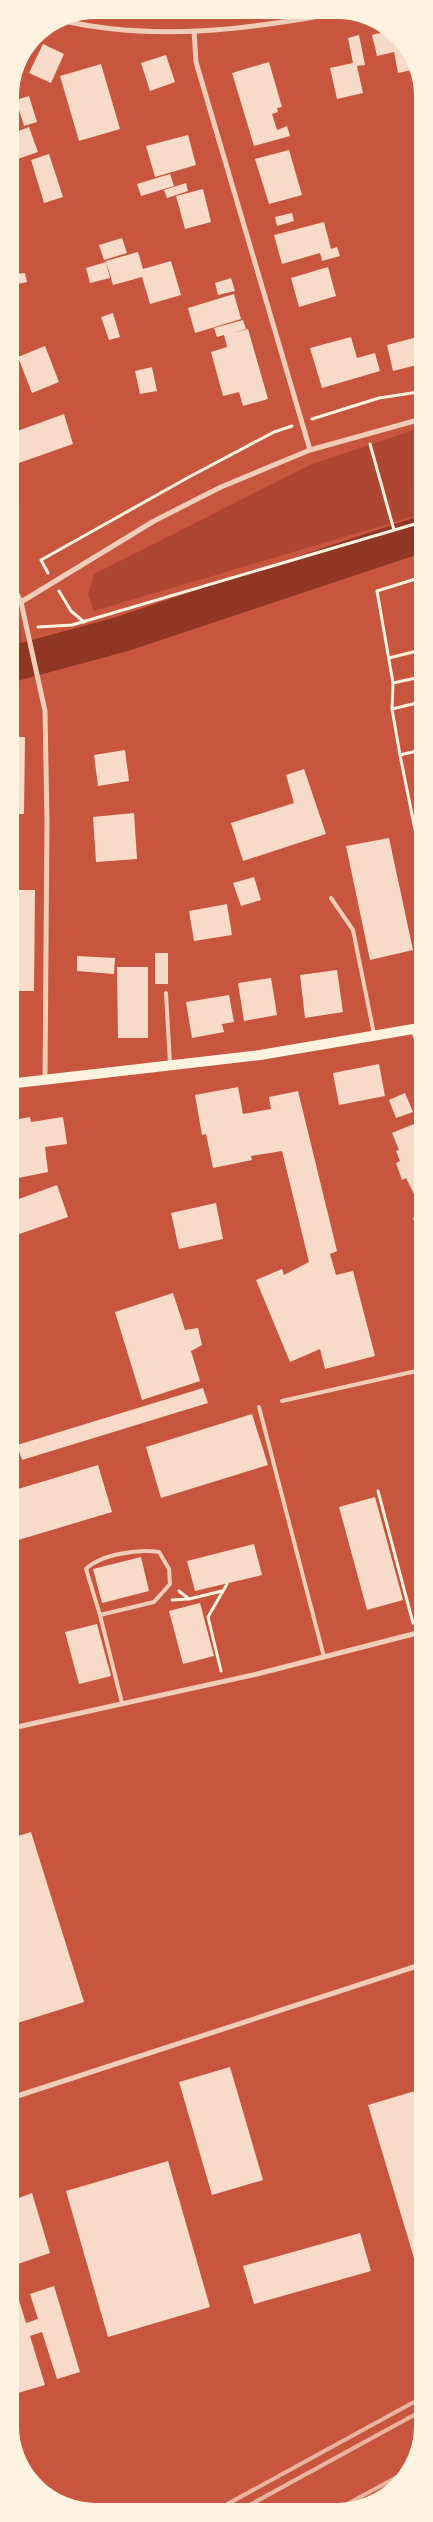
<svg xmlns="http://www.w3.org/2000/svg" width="433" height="2522" font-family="'PT Sans Narrow',sans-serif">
  <rect width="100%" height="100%" fill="#c8553d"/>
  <path fill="#ae4732" d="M 425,426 L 425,513 L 94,611 L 88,595 L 94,574 L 310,465 Z
    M 8,595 L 19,618 L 24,660 L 8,665 Z"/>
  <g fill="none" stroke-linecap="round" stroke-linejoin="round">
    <path stroke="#8f3625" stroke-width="36" d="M 8,665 L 122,634 L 425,533"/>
  </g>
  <path fill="#f7dbc8" d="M 392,30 L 403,38 L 416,69 L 398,73 L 394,52 L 377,56 L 372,35 Z
    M 359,35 L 365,65 L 357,66 L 363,93 L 337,99 L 330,68 L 353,63 L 348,38 Z
    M 43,44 L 64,54 L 51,83 L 29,73 Z
    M 166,55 L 175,82 L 150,91 L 141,63 Z
    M 269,62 L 282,107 L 277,108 L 278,112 L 272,114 L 277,130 L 287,126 L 290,136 L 254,146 L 232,73 Z
    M 101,64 L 120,129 L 79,141 L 60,76 Z
    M 29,96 L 37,122 L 24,126 L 16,100 Z
    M 29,127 L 38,152 L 9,162 L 8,135 Z
    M 188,135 L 196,165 L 155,177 L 146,146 Z
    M 289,150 L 302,195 L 269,204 L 255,159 Z
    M 49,154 L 63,197 L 44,203 L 31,160 Z
    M 170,174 L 174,186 L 141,196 L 137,184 Z
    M 186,183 L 188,191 L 167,198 L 164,190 Z
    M 203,189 L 211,222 L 185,229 L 176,196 Z
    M 292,213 L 294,221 L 277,226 L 275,217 Z
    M 425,217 L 425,252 L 415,220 Z
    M 324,222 L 331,249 L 337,247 L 340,256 L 322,261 L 320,253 L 282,264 L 274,235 Z
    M 122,238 L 127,253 L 104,260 L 99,245 Z
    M 138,252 L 143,269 L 171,261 L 181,295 L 150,304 L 142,277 L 113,285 L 106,261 Z
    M 106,262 L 110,278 L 90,283 L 86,268 Z
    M 328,267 L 336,296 L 299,307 L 291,278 Z
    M 25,273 L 27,282 L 18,284 L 16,274 Z
    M 231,278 L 235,291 L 218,295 L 215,283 Z
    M 234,294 L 241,319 L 195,333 L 188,308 Z
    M 113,313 L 120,337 L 109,340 L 101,317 Z
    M 243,320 L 246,329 L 233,333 L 248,329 L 268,399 L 243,406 L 239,392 L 223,396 L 211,352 L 227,347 L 224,335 L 217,337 L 214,328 Z
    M 425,335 L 425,363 L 393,371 L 387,345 Z
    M 351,337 L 357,358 L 375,353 L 380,371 L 322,388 L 310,348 Z
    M 45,346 L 59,382 L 32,393 L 18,357 Z
    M 152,367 L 157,391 L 140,394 L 135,371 Z
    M 64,414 L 73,444 L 19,463 L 9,434 Z
    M 8,737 L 25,737 L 24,814 L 8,814 Z
    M 125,750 L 129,781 L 98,786 L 94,755 Z
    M 304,769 L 326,834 L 243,861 L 231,823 L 294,803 L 286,775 Z
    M 134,813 L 137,859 L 96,862 L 93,817 Z
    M 389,838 L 413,950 L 370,960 L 346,846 Z
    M 18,847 L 19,880 L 8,880 L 8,848 Z
    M 254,877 L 261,900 L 241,906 L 233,883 Z
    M 8,890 L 35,890 L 34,991 L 8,991 Z
    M 227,904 L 232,935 L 194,941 L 189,911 Z
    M 155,953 L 168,953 L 168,984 L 155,984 Z
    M 77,956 L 115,958 L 114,974 L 77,971 Z
    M 117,967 L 148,967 L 148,1038 L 118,1038 Z
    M 337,970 L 343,1012 L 305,1018 L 300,975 Z
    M 271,978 L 277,1015 L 244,1021 L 238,983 Z
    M 229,995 L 234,1022 L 222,1024 L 224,1032 L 192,1038 L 186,1002 Z
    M 379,1064 L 385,1096 L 339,1105 L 333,1073 Z
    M 238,1087 L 243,1114 L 271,1109 L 269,1097 L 298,1091 L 337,1251 L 330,1254 L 336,1275 L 353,1271 L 375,1356 L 325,1369 L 320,1349 L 290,1362 L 256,1280 L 282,1269 L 284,1275 L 309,1262 L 282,1151 L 251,1156 L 252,1160 L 213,1168 L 206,1134 L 202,1135 L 195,1095 Z
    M 405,1093 L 413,1112 L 396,1118 L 389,1100 Z
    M 30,1117 L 31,1122 L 63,1117 L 67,1144 L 45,1147 L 48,1172 L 8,1180 L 8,1121 Z
    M 414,1124 L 420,1141 L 423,1141 L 425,1147 L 425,1195 L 416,1198 L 406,1178 L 402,1180 L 396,1163 L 400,1161 L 396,1151 L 399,1150 L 392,1133 Z
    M 57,1185 L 68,1217 L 8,1238 L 8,1203 Z
    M 216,1203 L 223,1239 L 179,1249 L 171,1213 Z
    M 425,1214 L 425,1249 L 413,1218 Z
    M 173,1293 L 185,1330 L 198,1328 L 202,1345 L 191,1351 L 200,1381 L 142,1400 L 115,1312 Z
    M 203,1388 L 208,1403 L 22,1460 L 17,1445 Z
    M 252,1414 L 268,1465 L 161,1498 L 146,1447 Z
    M 98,1465 L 112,1512 L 15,1541 L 8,1518 L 8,1492 Z
    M 375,1497 L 403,1600 L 367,1610 L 339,1507 Z
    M 254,1544 L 262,1575 L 195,1591 L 187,1561 Z
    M 141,1557 L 149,1591 L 102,1603 L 93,1569 Z
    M 200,1603 L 214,1656 L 183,1664 L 169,1611 Z
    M 97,1624 L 111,1676 L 79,1684 L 65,1632 Z
    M 8,1666 L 17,1695 L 8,1698 Z
    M 31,1832 L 84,2002 L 8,2026 L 8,1839 Z
    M 230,2067 L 263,2180 L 212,2195 L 179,2082 Z
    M 425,2088 L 425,2255 L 414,2258 L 368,2105 Z
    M 168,2161 L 210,2307 L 108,2337 L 66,2191 Z
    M 32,2193 L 50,2253 L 12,2266 L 8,2254 L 8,2202 Z
    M 360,2233 L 371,2271 L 254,2304 L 243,2266 Z
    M 13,2281 L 26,2323 L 38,2319 L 30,2294 L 54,2286 L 80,2372 L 57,2379 L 42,2332 L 30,2336 L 45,2385 L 8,2396 L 8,2283 Z"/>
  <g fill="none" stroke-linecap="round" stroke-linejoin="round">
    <path stroke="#fff3e0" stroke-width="3" d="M 312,419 L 379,398 L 425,391
      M 370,444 L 394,530
      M 48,573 L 41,560 L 189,477 L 274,432 L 292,426
      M 425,576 L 377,591 L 393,683 L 392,709 L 400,755 L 425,879
      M 59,591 L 71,611 L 84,622
      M 38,627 L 72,625 L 425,521
      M 389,658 L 425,649
      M 393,683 L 425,676
      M 392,709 L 425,701
      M 400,755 L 425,749
      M 378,1491 L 413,1623
      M 179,1591 L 189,1599 L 222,1591
      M 172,1600 L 188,1599
      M 221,1671 L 208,1617 L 227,1584"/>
    <path stroke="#f1ccb7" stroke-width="4" d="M 331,898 L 353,930 L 374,1034
      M 166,993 L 170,1064
      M 282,1401 L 425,1369
      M 259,1407 L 324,1657
      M 100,1615 L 154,1602 L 170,1584 L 169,1569 L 159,1552 C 138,1549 101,1554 86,1569 L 100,1615 L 122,1703"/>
    <path stroke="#f1ccb7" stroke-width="5" d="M 56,19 C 152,43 252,29 348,11
      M 194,31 L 196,62 L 310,450
      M 8,575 L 21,602 L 45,711 L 47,821 L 45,1078
      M 21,602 L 154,521 L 221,487 L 310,450 L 425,418
      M 413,1030 L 425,1062
      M 8,1729 L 257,1674 L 425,1631
      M 8,2099 L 420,1965 L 425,1960"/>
    <path stroke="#fff3e0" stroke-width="10" d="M 8,1084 L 260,1055 L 425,1027"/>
    <path stroke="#e9b49f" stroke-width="4" d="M 211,2513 L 425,2396
      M 235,2513 L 425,2409
      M 329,2514 L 408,2471"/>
  </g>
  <path d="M0 0H433V2522H0ZM96 16H337A80 80 0 0 1 417 96V2426A80 80 0 0 1 337 2506H96A80 80 0 0 1 16 2426V96A80 80 0 0 1 96 16Z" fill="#fff3e0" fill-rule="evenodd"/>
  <path fill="none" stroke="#fff3e0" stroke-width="6" d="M96 16H337A80 80 0 0 1 417 96V2426A80 80 0 0 1 337 2506H96A80 80 0 0 1 16 2426V96A80 80 0 0 1 96 16Z"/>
</svg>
